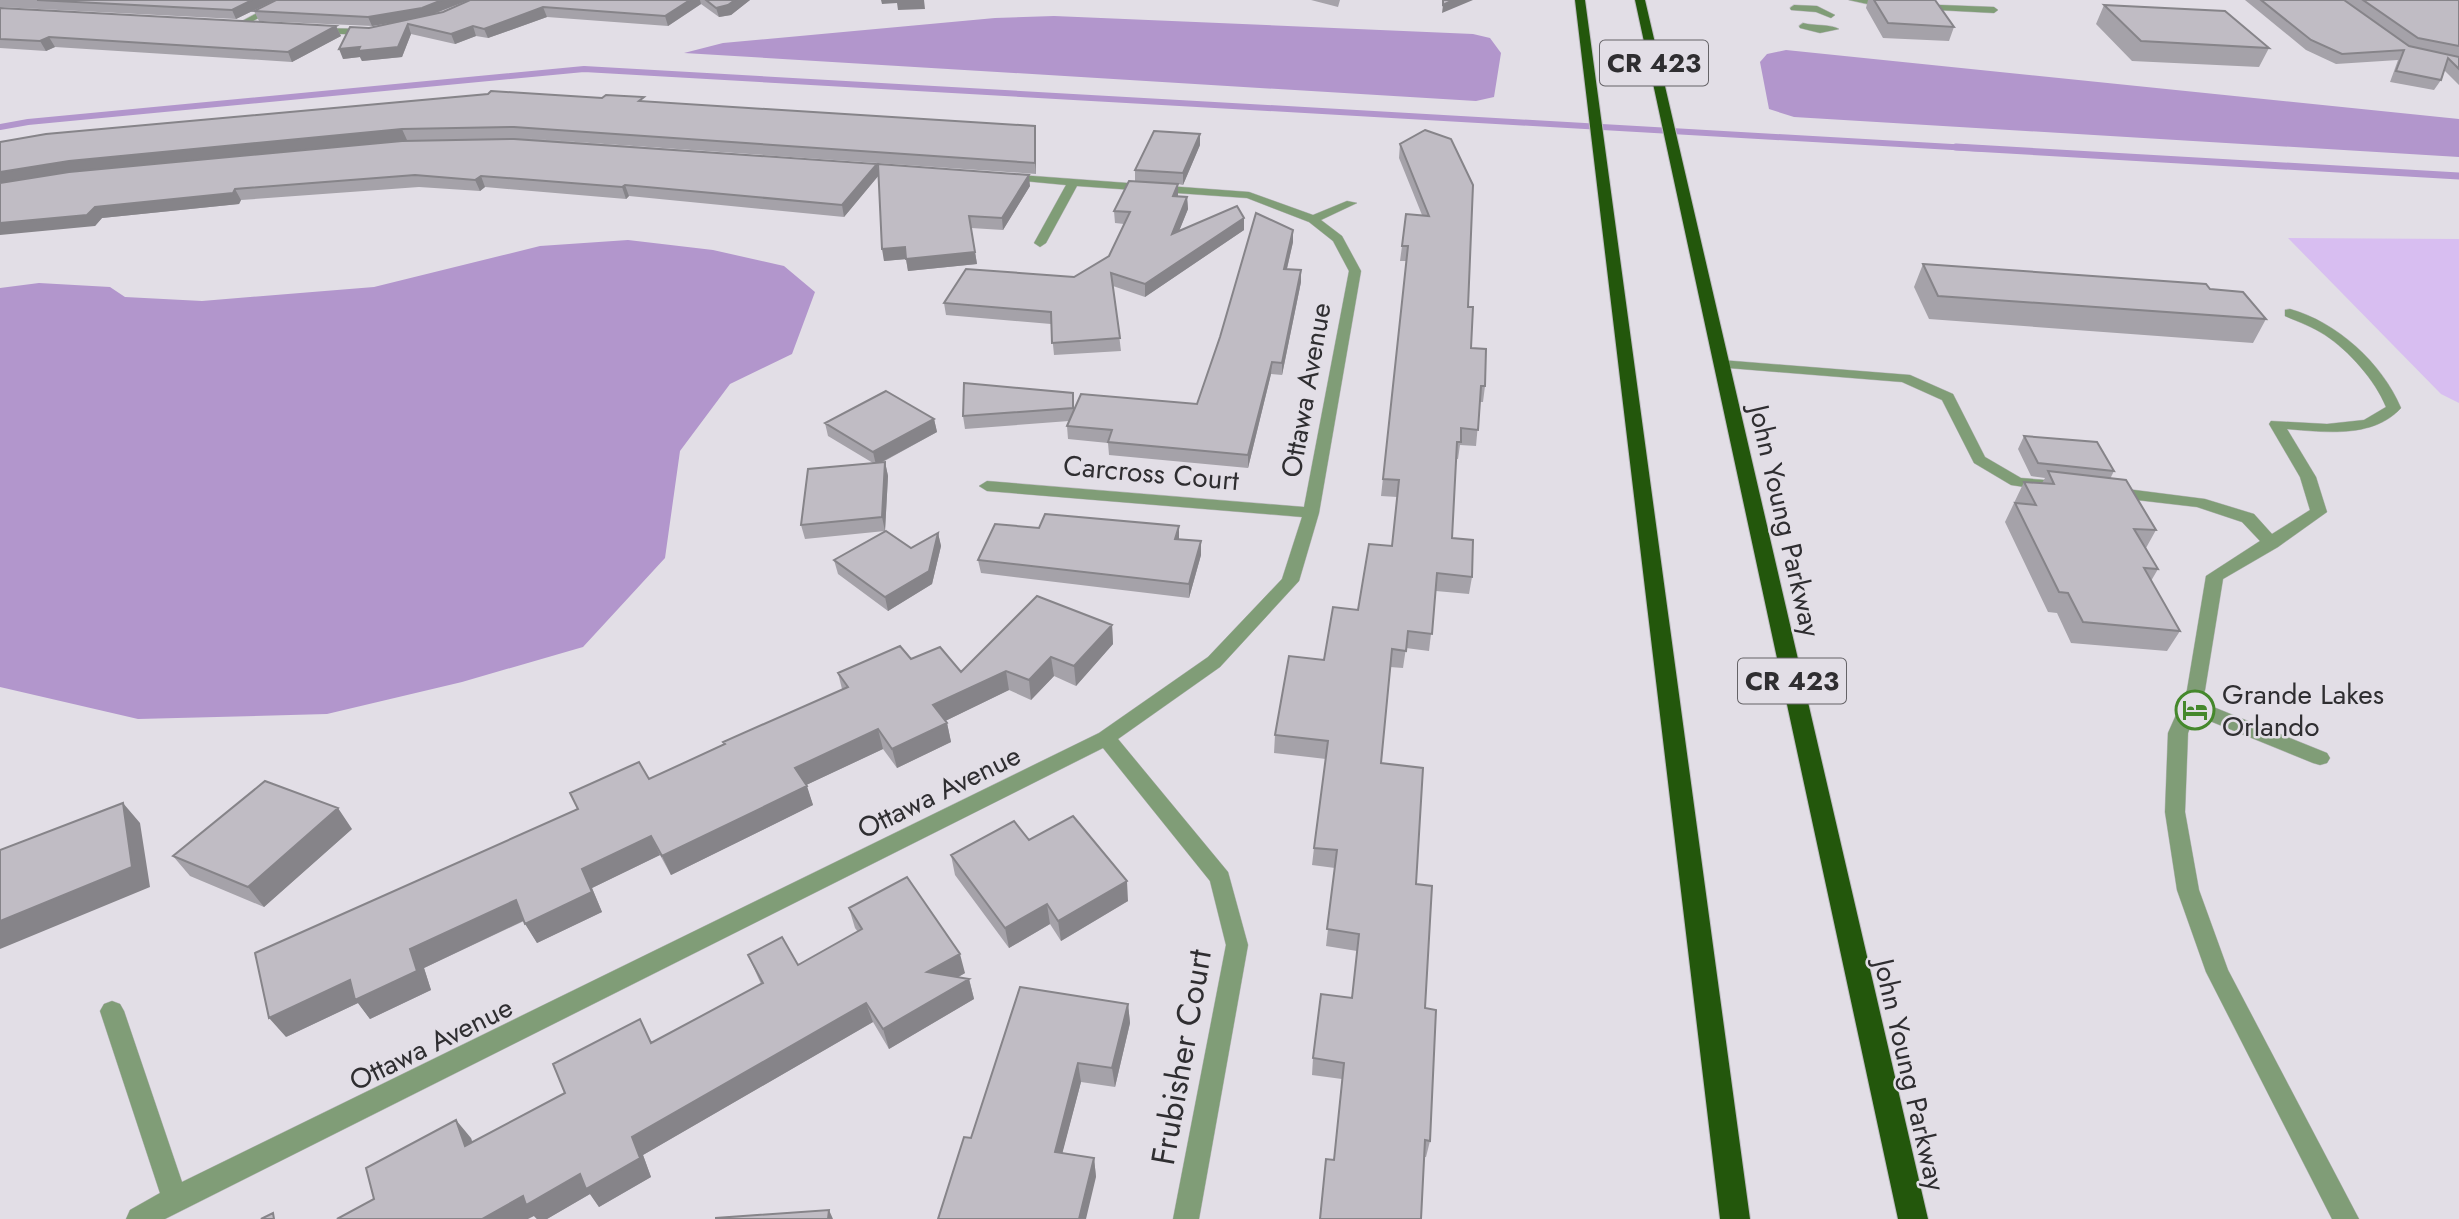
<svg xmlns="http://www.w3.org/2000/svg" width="2459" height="1219" font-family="Jost,sans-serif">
  <rect width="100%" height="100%" fill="#e2dee6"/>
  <path fill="#d8bef1" d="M 2288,238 L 2459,239 L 2459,403 L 2441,394 Z"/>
  <path fill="#b296cc" d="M 1054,16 L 1473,34 L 1490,38 L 1501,53 L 1494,97 L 1476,101 L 684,53 L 723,43 L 995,18 Z
    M 1786,50 L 2459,119 L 2459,157 L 1794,117 L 1769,109 L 1760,62 L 1767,54 Z
    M 628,240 L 713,250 L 784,266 L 815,292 L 792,354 L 730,384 L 680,451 L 665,558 L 583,647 L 462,682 L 327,714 L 138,719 L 0,687 L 0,288 L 39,283 L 110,287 L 125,297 L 202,301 L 374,287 L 540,246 Z"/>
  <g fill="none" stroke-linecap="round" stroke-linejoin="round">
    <path stroke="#b296cc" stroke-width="6" d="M 0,127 L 28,122 L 584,69 L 1987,149"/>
    <path stroke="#b296cc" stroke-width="7" d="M 1956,147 L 2459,176"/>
    <defs>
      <path id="service" d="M 1849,0 L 1871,0 L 1885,4 L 1881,7 Z
        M 1915,4 L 1994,7 L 1998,10 L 1994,13 L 1918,9 Z
        M 1794,5 L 1817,6 L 1835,15 L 1831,18 L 1816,12 L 1791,10 L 1790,8 Z
        M 1803,23 C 1814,26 1831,24 1839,29 L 1820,33 L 1800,28 L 1799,26 Z
        M 2290,309 C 2337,322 2382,363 2401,408 C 2373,439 2324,432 2287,429 L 2316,477 L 2327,512 L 2278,547 L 2223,579 L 2205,690 L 2201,702 L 2327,753 L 2330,758 L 2327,763 L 2320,765 L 2313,763 L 2195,715 L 2188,733 L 2185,812 L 2199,890 L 2228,970 L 2359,1219 L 2332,1219 L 2206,972 L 2177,890 L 2165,812 L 2168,733 L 2187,690 L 2206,576 L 2260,541 L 2242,522 L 2197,507 L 2111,497 L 2103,492 L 2111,487 L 2205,499 L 2254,514 L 2272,534 L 2310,510 L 2300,477 L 2269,424 L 2271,421 L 2327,424 L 2364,420 L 2386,407 C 2375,380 2349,351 2325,335 C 2313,327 2299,322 2285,316 L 2285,310 Z
        M 1721,360 L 1910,375 L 1953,394 L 1985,457 L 2021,478 L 2045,480 L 2053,485 L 2045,490 L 2011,485 L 1974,463 L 1942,400 L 1902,382 L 1716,367 L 1716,361 Z"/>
      <path id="minor" d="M 281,0 L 292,0 L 240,28 L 233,26 Z
        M 311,28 L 370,29 L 375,32 L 370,35 L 314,33 L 309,30 Z
        M 1007,174 L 1249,192 L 1313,215 L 1347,201 L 1357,203 L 1321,220 L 1342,236 L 1361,271 L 1319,513 L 1299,581 L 1220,667 L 1118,739 L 1228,872 L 1248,945 L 1199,1219 L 1173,1219 L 1226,945 L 1210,881 L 1103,748 L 165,1219 L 126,1219 L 130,1210 L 160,1193 L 100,1011 L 104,1004 L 112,1001 L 120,1004 L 124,1011 L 182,1182 L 1099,733 L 1208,657 L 1282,579 L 1302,517 L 987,491 L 979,486 L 987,481 L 1304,507 L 1349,271 L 1333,241 L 1309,222 L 1247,198 L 1077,186 L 1046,243 L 1040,247 L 1034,243 L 1066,185 L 1003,179 L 1003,175 Z"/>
      <path id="trunk" d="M 1575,0 L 1585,0 L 1750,1219 L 1720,1219 Z
        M 1635,0 L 1645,0 L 1928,1219 L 1898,1219 Z"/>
    </defs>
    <use href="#service" stroke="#bebbc2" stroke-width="1"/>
    <use href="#minor" stroke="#bebbc2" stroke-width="1"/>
    <use href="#trunk" stroke="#bebbc2" stroke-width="2"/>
    <use href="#service" fill="#809d77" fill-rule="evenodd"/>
    <use href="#minor" fill="#809d77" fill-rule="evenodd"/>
    <use href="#trunk" fill="#23570c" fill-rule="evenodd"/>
  </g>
  <path fill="#a5a2a9" d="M 0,0 L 275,0 L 236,19 L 0,7 Z
    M 469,0 L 434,14 L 443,12 L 470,0 L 750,0 L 731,15 L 719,17 L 701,4 L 668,26 L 547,17 L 488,38 L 476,36 L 455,44 L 411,34 L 402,57 L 362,61 L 360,57 L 343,59 L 369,28 L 390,23 L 372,26 L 259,21 L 254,11 Z
    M 1311,0 L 1340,0 L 1338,7 Z
    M 1868,0 L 1935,0 L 1954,27 L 1949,41 L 1883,38 L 1866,8 Z
    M 2245,0 L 2459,0 L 2459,85 L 2444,70 L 2441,80 L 2434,90 L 2390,82 L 2398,60 L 2336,64 L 2306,50 Z
    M 2104,5 L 2269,48 L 2259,67 L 2132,61 L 2096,24 Z
    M 0,8 L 336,26 L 341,36 L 292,62 L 55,47 L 46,51 L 0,48 Z
    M 646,102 L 1035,126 L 1036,174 L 518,138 L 877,164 L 879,175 L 1030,186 L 1003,230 L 971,228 L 977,264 L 908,271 L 906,259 L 884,261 L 879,175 L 844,217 L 629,196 L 626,199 L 485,187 L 480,191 L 419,187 L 241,200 L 239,204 L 102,218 L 95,226 L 0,142 Z
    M 1200,134 L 1200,145 L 1183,185 L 1178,184 L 1178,197 L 1187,197 L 1188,209 L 1179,231 L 1244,218 L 1244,230 L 1145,297 L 1113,286 L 1121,351 L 1054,355 L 1051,324 L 946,315 L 944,303 L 1074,277 L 1109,256 L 1124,224 L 1115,223 L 1114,211 L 1135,181 L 1135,170 Z
    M 1400,144 L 1468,307 L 1471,348 L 1485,386 L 1483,402 L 1480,402 L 1476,446 L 1460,445 L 1458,459 L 1456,459 L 1452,538 L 1472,577 L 1469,594 L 1436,591 L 1429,651 L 1406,648 L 1403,668 L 1390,667 L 1381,763 L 1416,884 L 1425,1008 L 1430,1141 L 1426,1157 L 1334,1160 L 1342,1079 L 1312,1075 L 1313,1058 L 1352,998 L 1357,951 L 1326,946 L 1335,868 L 1312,865 L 1314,848 L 1326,759 L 1274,753 L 1275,735 L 1358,610 L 1392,546 L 1397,497 L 1381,496 L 1407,261 L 1400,261 L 1402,246 L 1422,215 L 1399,158 Z
    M 1293,230 L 1293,242 L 1287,269 L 1301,270 L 1301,282 L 1282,375 L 1271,374 L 1248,468 L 1109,455 L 1108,443 L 1068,439 L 1067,426 L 1069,421 L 965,429 L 963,416 L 1073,393 L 1074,409 L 1197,404 Z
    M 1923,264 L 2210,289 L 2266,319 L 2253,343 L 1929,319 L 1914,287 Z
    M 934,419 L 937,432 L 881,463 L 885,462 L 888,476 L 885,531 L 805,539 L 801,525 L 873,463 L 828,436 L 825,423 Z
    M 2024,436 L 2114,471 L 2110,479 L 2156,530 L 2146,548 L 2158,569 L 2151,581 L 2180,631 L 2167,651 L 2071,643 L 2057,613 L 2048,612 L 2005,522 L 2024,482 L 2042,483 L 2045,478 L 2031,476 L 2018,449 Z
    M 1179,526 L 1179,539 L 1201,555 L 1189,598 L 981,573 L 978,560 L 1039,528 Z
    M 938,533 L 941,546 L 932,584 L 888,611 L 838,574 L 834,560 L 911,548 Z
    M 1112,625 L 1113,644 L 1076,686 L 1054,676 L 1031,700 L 1009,690 L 945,721 L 947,723 L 951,742 L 897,768 L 883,749 L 806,785 L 813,805 L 671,875 L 660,855 L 592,888 L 602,912 L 537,943 L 524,921 L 424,968 L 431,990 L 370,1019 L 358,1003 L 286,1037 L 649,779 L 842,689 L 838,673 L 911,659 L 961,672 Z
    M 352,829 L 264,907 L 190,876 L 173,856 Z
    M 1029,840 L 1128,901 L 1061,941 L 1050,924 L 1009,948 L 955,875 L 951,855 Z
    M 849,908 L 965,973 L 958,977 L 969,979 L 974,999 L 889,1049 L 873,1022 L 643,1155 L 651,1177 L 599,1207 L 590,1194 L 547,1219 L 537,1219 L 534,1216 L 374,1199 L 471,1138 L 472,1142 L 565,1093 L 652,1042 L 761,984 L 748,955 L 798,965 L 858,932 L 855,928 Z
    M 1128,1004 L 1130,1023 L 1115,1087 L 1081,1082 L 1062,1153 L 1094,1158 L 1096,1177 L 971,1138 Z"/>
  <path fill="#868489" d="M 252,0 L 275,0 L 236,19 L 232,10 Z
    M 442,0 L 469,0 L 425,17 L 372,26 L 368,17 Z
    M 690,0 L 700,0 L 701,4 L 668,26 L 665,16 Z
    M 735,0 L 750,0 L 731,15 L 719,17 L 716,8 Z
    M 881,0 L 924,0 L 925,9 L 898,10 L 897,3 L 882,4 Z
    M 1453,0 L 1473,0 L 1442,13 L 1443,5 Z
    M 543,7 L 547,17 L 488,38 L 484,29 Z
    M 408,24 L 411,34 L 402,57 L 362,61 L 360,57 L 343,59 L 339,49 Z
    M 336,26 L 341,36 L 292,62 L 288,52 Z
    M 473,26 L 476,36 L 455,44 L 451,34 Z
    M 49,37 L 55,47 L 46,51 L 40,41 Z
    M 1035,126 L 1036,137 L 1036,174 L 1035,163 Z
    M 402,129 L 407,140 L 0,184 L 0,172 L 69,161 Z
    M 1200,134 L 1200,145 L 1183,185 L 1183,173 Z
    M 877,164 L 879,175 L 844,217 L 842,205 Z
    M 1029,175 L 1030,186 L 1003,230 L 1002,218 Z
    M 481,176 L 485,187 L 480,191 L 475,180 Z
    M 1178,184 L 1178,196 L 1173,208 L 1173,196 Z
    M 625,185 L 629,196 L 626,199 L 622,187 Z
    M 235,189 L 241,200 L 239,204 L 102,218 L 95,226 L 0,235 L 0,223 L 95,207 Z
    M 1187,197 L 1188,209 L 1173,246 L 1172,234 Z
    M 1244,218 L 1244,230 L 1145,297 L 1145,284 Z
    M 1293,230 L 1293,242 L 1284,281 L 1284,269 Z
    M 905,247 L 907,259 L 884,261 L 882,249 Z
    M 975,252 L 977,264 L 908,271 L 906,259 Z
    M 1301,270 L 1301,282 L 1282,375 L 1282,363 Z
    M 1272,362 L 1271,374 L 1248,468 L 1248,455 Z
    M 934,419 L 937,432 L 876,465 L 873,452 Z
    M 885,462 L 888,476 L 885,531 L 882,517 Z
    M 1179,526 L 1179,540 L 1175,539 Z
    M 938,533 L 941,546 L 932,584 L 888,611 L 885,597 Z
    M 1201,541 L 1201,555 L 1189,598 L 1189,584 Z
    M 1112,625 L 1113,644 L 1076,686 L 1074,666 Z
    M 1051,657 L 1054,676 L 1031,700 L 1029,680 Z
    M 1006,671 L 1009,690 L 937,725 L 933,705 Z
    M 947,723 L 951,742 L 897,768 L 892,749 Z
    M 878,729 L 883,749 L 802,787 L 795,768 Z
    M 807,786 L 813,805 L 671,875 L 662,856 Z
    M 123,803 L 140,823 L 150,887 L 0,949 L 0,921 Z
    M 338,808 L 352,829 L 264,907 L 248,887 Z
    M 651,836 L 660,855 L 592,888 L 602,912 L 537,943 L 525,924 L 582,869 Z
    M 1127,881 L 1128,901 L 1061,941 L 1058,921 Z
    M 516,900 L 527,919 L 424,968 L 431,990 L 370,1019 L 358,1003 L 286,1037 L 269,1018 L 410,949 Z
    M 1047,904 L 1050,924 L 1009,948 L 1005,928 Z
    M 960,954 L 965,973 L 933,992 L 927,972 Z
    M 969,979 L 974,999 L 889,1049 L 883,1029 Z
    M 866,1003 L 873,1022 L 643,1155 L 651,1177 L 599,1207 L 590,1194 L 547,1219 L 537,1219 L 534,1216 L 528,1219 L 482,1219 L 632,1137 Z
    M 1128,1004 L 1130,1023 L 1115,1087 L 1112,1068 Z
    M 1078,1063 L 1081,1082 L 1058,1170 L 1055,1152 Z
    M 456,1120 L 471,1138 L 479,1164 L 465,1146 Z
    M 1094,1158 L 1096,1177 L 1086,1219 L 1079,1219 Z
    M 829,1210 L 833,1219 L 828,1219 Z"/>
  <path fill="#c0bcc4" stroke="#868489" stroke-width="2" d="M 37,0 L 252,0 L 232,10 Z
    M 276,0 L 442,0 L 422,8 L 368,17 L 254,11 Z
    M 470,0 L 690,0 L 665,16 L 543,7 L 484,29 L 473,26 L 451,34 L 408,24 L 398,47 L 358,51 L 360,47 L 339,49 L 350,27 L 369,28 L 443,12 Z
    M 706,0 L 735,0 L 728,5 L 716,8 Z
    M 1443,0 L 1453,0 L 1443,5 Z
    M 1874,0 L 1935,0 L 1954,27 L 1888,23 Z
    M 2261,0 L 2344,0 L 2409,46 L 2459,57 L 2459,69 L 2448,58 L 2441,80 L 2396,71 L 2404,50 L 2342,54 L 2311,40 Z
    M 2363,0 L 2459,0 L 2459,46 L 2418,38 Z
    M 2104,5 L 2225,11 L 2269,48 L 2141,41 Z
    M 0,8 L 336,26 L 288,52 L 49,37 L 40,41 L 0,39 Z
    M 491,91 L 602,98 L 606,95 L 644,97 L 639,101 L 1035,126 L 1035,163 L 514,127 L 402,129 L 69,161 L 0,172 L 0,142 L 46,134 L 488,94 Z
    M 1425,130 L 1451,139 L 1473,185 L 1468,307 L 1473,307 L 1471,348 L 1486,349 L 1485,386 L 1481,386 L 1478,430 L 1461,428 L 1461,442 L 1457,442 L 1452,538 L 1473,540 L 1472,577 L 1437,573 L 1432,634 L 1408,631 L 1406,651 L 1392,649 L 1381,763 L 1423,768 L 1416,884 L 1432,886 L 1425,1008 L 1436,1010 L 1430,1141 L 1425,1140 L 1421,1219 L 1320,1219 L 1326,1159 L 1334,1160 L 1344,1063 L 1313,1058 L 1321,994 L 1352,998 L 1359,934 L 1327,929 L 1337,850 L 1314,848 L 1328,741 L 1275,735 L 1289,656 L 1324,660 L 1333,607 L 1358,610 L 1369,544 L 1392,546 L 1399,480 L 1383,479 L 1408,246 L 1402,246 L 1406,214 L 1429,216 L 1400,144 Z
    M 1154,131 L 1200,134 L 1183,173 L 1135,170 Z
    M 514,139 L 877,164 L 842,205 L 625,185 L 622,187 L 481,176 L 475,180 L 415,175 L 235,189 L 233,193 L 95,207 L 87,215 L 0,223 L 0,183 L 69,172 L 402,141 Z
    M 878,164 L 1029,175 L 1002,218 L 969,216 L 975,252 L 906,259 L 905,247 L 882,249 Z
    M 1129,181 L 1178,184 L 1173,196 L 1187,197 L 1172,234 L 1237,206 L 1244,218 L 1145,284 L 1111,273 L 1120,338 L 1052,343 L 1051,312 L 944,303 L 966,269 L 1074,277 L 1109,256 L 1130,212 L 1114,211 Z
    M 1256,213 L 1293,230 L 1284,269 L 1301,270 L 1282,363 L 1272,362 L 1248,455 L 1108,442 L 1112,430 L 1067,426 L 1081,394 L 1197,404 L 1220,337 Z
    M 1923,264 L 2206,284 L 2210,289 L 2243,292 L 2266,319 L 1938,296 Z
    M 964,383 L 1073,393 L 1073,408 L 963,416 Z
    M 886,391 L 934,419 L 873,452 L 825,423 Z
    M 2024,436 L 2097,442 L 2114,471 L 2038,463 Z
    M 885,462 L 882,517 L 801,525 L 808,469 Z
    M 2048,471 L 2126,480 L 2156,530 L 2134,529 L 2158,569 L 2144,568 L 2180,631 L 2083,622 L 2068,593 L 2059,592 L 2015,503 L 2036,505 L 2024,482 L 2054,484 Z
    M 1045,514 L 1179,526 L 1175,539 L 1201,541 L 1189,584 L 978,560 L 995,524 L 1039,528 Z
    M 886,531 L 911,548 L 938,533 L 929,571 L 885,597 L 834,560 Z
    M 1037,596 L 1112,625 L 1074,666 L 1051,657 L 1029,680 L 1006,671 L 933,705 L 947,723 L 892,749 L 878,729 L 795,768 L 807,786 L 662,856 L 651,836 L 582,869 L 592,892 L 525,924 L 516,900 L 410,949 L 417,971 L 355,1000 L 350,980 L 269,1018 L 255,953 L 578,809 L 570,793 L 639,762 L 649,779 L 725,744 L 723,742 L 848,687 L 838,673 L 900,646 L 911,659 L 940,647 L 961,672 Z
    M 265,781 L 338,808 L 248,887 L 173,856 Z
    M 123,803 L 132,867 L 0,921 L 0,850 Z
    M 1073,816 L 1127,881 L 1058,921 L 1047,904 L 1005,928 L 951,855 L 1014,821 L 1029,840 Z
    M 907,877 L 960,954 L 927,972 L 969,979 L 883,1029 L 866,1003 L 632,1137 L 640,1158 L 586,1189 L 580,1174 L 526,1205 L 523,1196 L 482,1219 L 337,1219 L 374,1199 L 366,1168 L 456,1120 L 465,1146 L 565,1093 L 553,1064 L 640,1019 L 651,1043 L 763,983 L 748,955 L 782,937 L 798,965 L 862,929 L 849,908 Z
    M 1020,987 L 1128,1004 L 1112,1068 L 1078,1063 L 1055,1152 L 1094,1158 L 1079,1219 L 938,1219 L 964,1137 L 971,1138 Z
    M 829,1210 L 828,1219 L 716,1219 L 716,1218 Z
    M 273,1213 L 274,1219 L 261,1219 Z"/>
  <defs>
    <symbol id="hotel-ring" viewBox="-11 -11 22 22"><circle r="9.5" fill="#e2dee6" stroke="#45882c" stroke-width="1.5"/><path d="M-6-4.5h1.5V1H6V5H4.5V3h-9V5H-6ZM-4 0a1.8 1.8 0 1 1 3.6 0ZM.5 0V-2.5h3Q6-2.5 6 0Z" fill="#45882c"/></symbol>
  </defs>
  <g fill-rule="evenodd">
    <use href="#hotel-ring" x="2173" y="688" width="44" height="44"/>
  </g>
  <g text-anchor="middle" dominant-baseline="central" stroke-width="5" stroke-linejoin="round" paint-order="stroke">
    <g fill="#e2dee6" stroke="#656367" stroke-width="2">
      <rect x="1600" y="40.5" width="108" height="45" rx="5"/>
      <rect x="1738" y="658.5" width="108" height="45" rx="5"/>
    </g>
    <g font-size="26" font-weight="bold" fill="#2f2e31">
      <text x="1654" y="63">CR 423</text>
      <text x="1792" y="681">CR 423</text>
    </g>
    <g font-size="28" fill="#2f2e31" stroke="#e2dee6">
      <text transform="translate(1306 390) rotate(-80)">Ottawa Avenue</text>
      <text transform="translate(1151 473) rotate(5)">Carcross Court</text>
      <text transform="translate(1785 521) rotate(77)">John Young Parkway</text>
      <text transform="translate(939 792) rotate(-26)">Ottawa Avenue</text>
      <text transform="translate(431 1044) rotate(-26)">Ottawa Avenue</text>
      <text transform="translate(1910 1075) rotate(77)">John Young Parkway</text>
    </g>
    <g font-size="28" fill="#2f2e31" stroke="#e2dee6" text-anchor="start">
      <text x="2222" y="694">Grande Lakes<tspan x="2222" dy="32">Orlando</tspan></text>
    </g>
    <g font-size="33" fill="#2f2e31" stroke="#e2dee6">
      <text transform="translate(1181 1057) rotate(-80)">Frubisher Court</text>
    </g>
  </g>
</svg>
